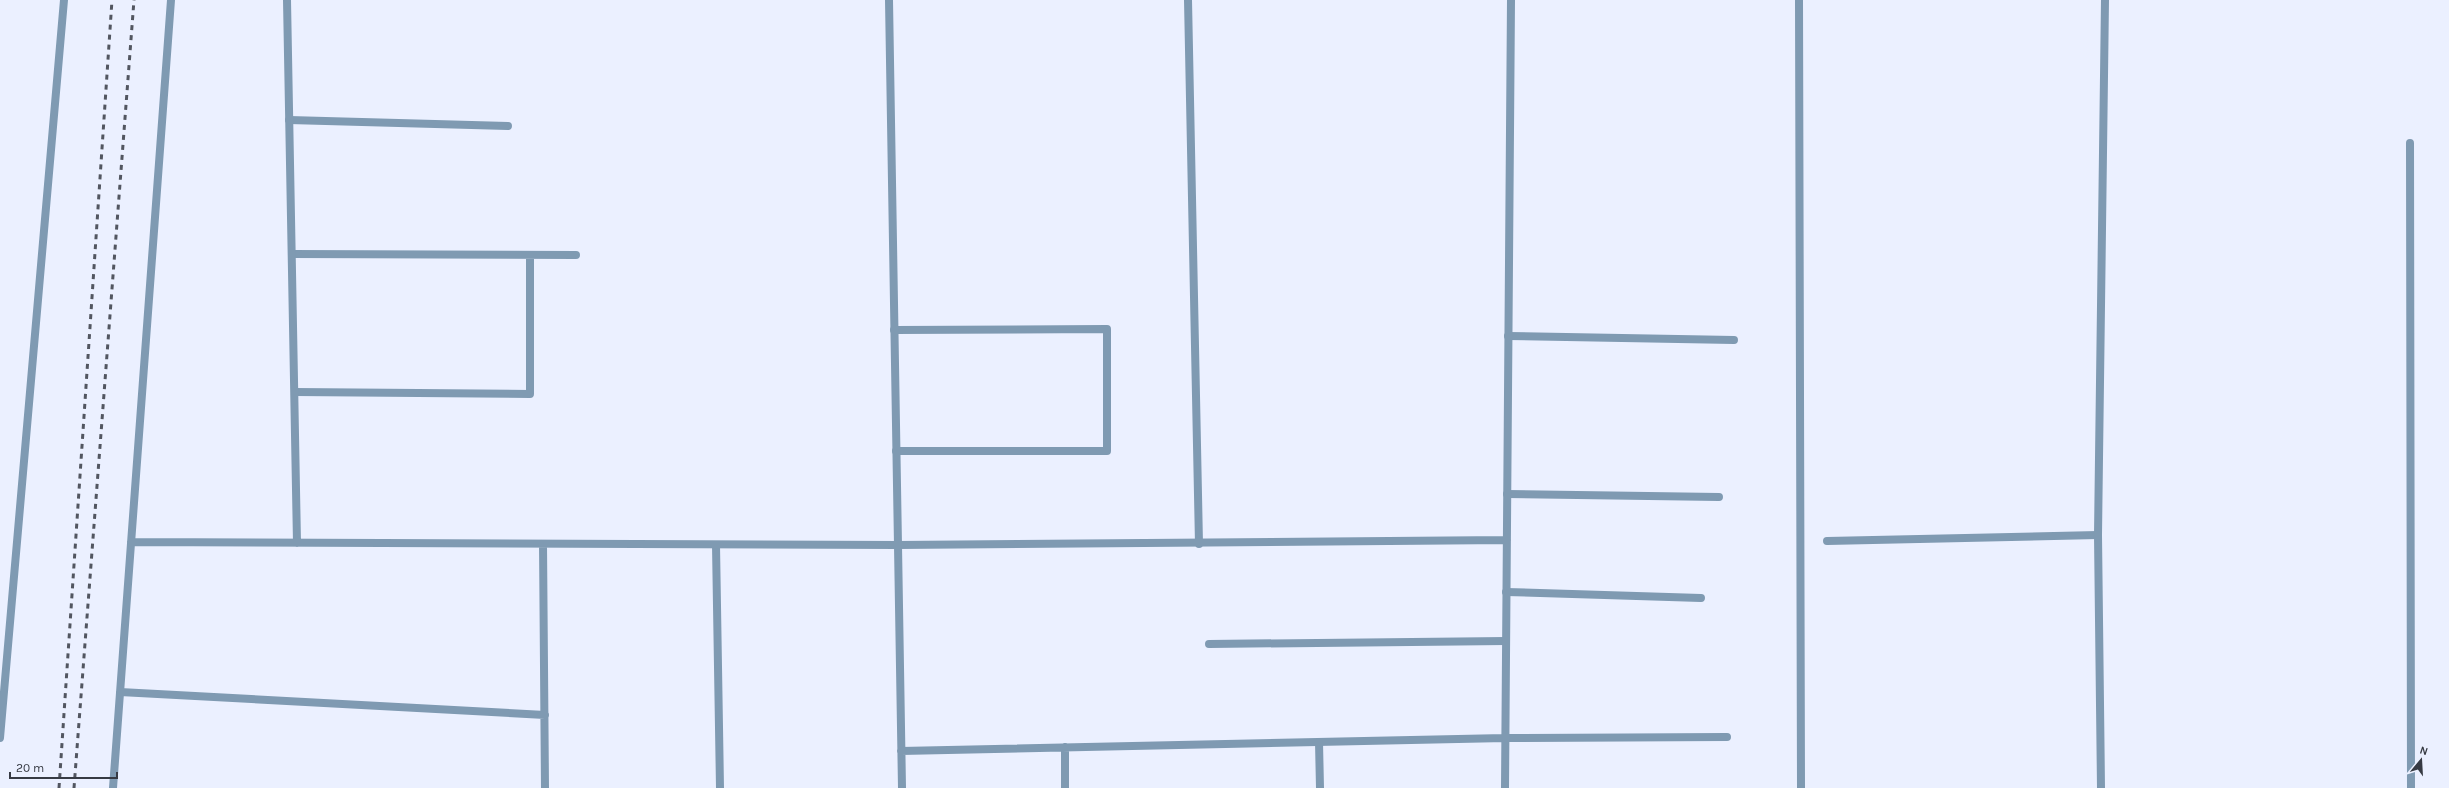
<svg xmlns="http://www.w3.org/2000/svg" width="2449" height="788" font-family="Karla,sans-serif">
  <rect width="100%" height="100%" fill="#ebf0ff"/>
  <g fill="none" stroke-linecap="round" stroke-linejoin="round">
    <path stroke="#7f9ab2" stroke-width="8" d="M 1188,0 L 1199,544
      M 1799,0 L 1801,788
      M 289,120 L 508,126
      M 2410,143 L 2411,788
      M 292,254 L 576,255
      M 894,330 L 1107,329 L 1107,451 L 896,451
      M 1508,336 L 1734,340
      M 295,392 L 530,394 L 530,255
      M 1507,494 L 1719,497
      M 1827,541 L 2098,535
      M 716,545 L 720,788
      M 1506,592 L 1701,598
      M 1209,644 L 1506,641
      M 1505,738 L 1727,737
      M 1319,742 L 1320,788"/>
    <path stroke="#7f9ab2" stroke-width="8" d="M 287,0 L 297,543
      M 889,0 L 902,788
      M 131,542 L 898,545 L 1507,540
      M 543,544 L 545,788
      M 120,692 L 545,715
      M 0,738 L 64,0
      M 1065,747 L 1065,788
      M 901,751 L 1505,738
      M 113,788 L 171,0
      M 1505,788 L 1511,0
      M 2101,788 L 2098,535 L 2105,0"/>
    <path stroke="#525660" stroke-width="3" stroke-dasharray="5 5" stroke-linecap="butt" d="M 59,788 L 112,0
      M 74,788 L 134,0"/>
  </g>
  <g transform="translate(2421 760) rotate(18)" stroke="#ebf0ff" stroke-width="3" paint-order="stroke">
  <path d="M0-3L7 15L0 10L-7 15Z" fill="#363a43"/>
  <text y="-6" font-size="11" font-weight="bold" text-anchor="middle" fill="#363a43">N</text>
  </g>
  <path d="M10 772v6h107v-6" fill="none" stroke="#363a43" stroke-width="2"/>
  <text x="16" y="772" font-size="12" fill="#363a43" stroke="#ebf0ff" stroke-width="3" paint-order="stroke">20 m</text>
</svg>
